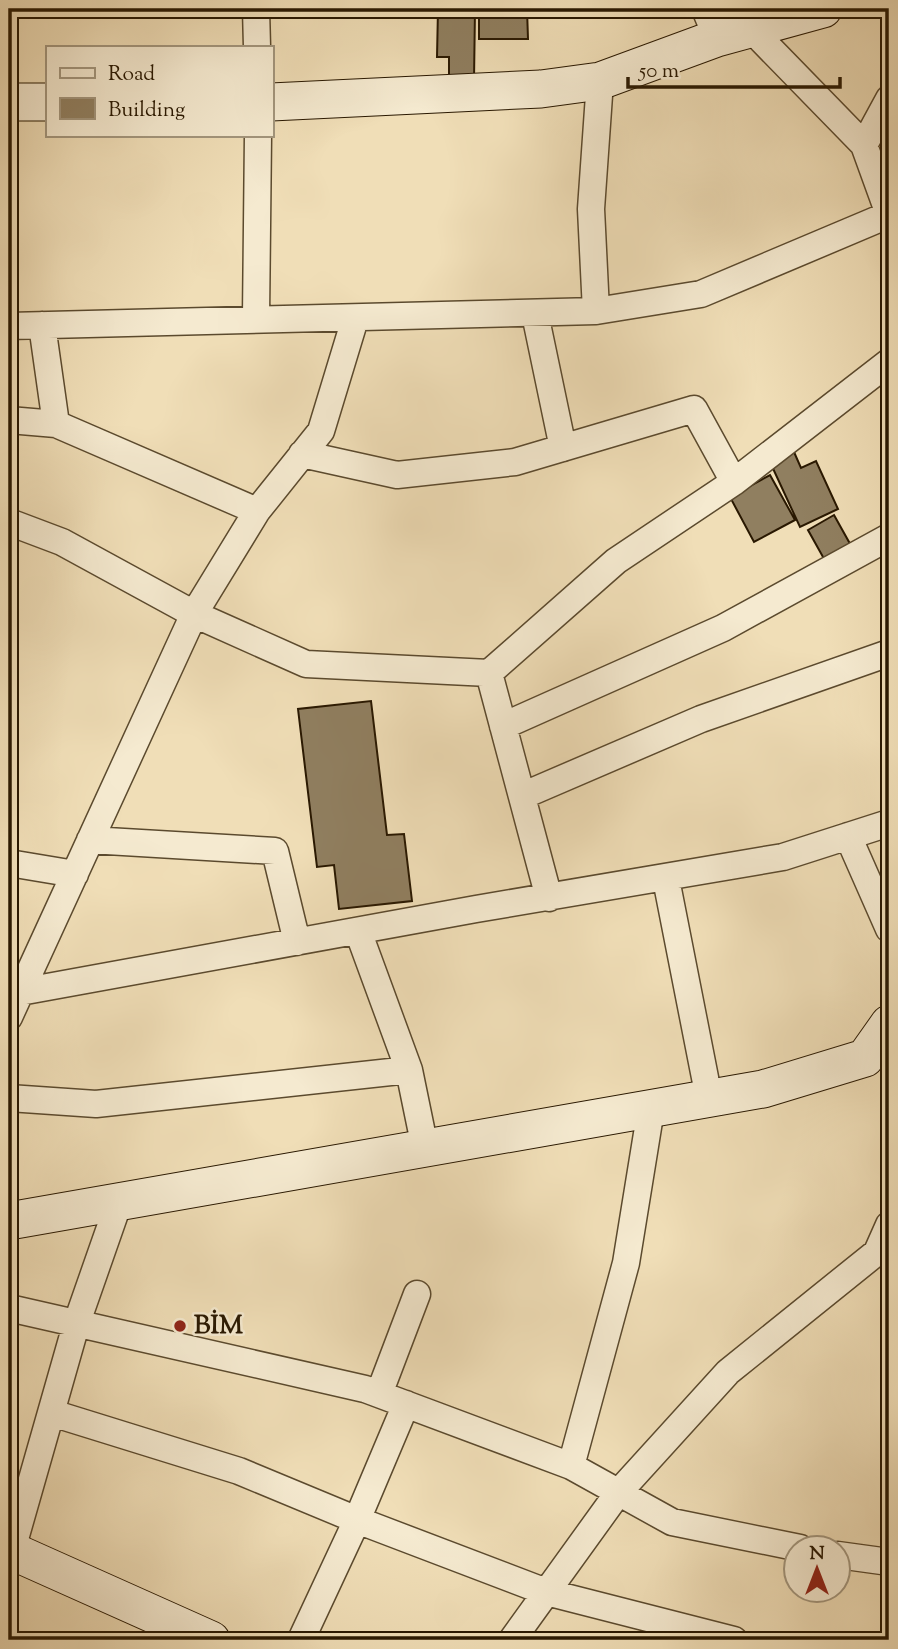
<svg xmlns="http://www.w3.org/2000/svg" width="898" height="1649" font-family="'Sorts Mill Goudy',serif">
  <rect width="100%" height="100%" fill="#f0deb7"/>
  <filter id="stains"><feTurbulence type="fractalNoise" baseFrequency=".00286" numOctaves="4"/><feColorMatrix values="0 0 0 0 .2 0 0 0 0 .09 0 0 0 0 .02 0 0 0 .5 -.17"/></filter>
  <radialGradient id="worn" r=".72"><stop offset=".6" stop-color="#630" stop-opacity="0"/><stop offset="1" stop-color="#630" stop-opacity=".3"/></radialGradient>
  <path fill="#907f60" stroke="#291801" stroke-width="2" d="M 438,9 L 475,9 L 474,80 L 449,80 L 449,57 L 437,57 Z
    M 479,9 L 527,9 L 528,39 L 479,39 Z
    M 794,452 L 801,468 L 816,461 L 838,509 L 800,527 L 770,462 Z
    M 770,475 L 795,520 L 754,542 L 730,497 Z
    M 834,515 L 854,551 L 828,566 L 808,530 Z
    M 371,701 L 387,835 L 404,834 L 412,901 L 339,909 L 334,865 L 317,867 L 298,709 Z"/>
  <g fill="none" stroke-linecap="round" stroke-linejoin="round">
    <defs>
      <path id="street" d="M 256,9 L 257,47
        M 705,9 L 717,38
        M 750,28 L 864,145
        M 889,99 L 864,145 L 889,214
        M 596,311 L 591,209 L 600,81
        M 535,314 L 563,448
        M 256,317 L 258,135
        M 42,325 L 56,424 L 257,511
        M 9,326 L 596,311 L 701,294 L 888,215 L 889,218
        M 9,420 L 56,424
        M 302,454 L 397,475 L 515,462 L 694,409 L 734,482
        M 9,522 L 62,542 L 194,614 L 306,664 L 489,673 L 549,898
        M 489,673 L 616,561 L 734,482 L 889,362
        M 503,726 L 723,628 L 889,537
        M 522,796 L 701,719 L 889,653
        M 848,836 L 889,929
        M 90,840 L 275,851 L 297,942
        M 9,863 L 75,874
        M 666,879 L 709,1098
        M 358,931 L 409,1070
        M 20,992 L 476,909 L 783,857 L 889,823
        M 9,1017 L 194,614 L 257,511 L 321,431 L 355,319
        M 9,1098 L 96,1104 L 409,1070 L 425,1148
        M 9,1308 L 365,1389 L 571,1466 L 672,1522 L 800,1548
        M 379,1394 L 417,1294
        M 52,1413 L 239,1471 L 357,1520 L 546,1592 L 734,1640
        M 571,1466 L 626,1263 L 651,1109
        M 838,1555 L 889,1562
        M 9,1560 L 76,1325 L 119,1202
        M 301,1640 L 357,1520 L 406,1404
        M 512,1640 L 618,1493 L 728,1372 L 877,1252 L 889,1225"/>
      <path id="secondary" d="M 9,102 L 47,102
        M 271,102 L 541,89 L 600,81 L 717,38 L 823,9
        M 9,1221 L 763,1089 L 865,1058 L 889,1024
        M 12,1551 L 211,1640"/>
    </defs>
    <use href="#street" stroke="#5b4a2e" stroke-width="29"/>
    <use href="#secondary" stroke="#291801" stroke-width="39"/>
    <use href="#street" stroke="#f5ead0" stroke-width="26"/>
    <use href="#secondary" stroke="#f5ead0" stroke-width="37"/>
  </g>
  <circle fill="#8f2418" stroke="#f5ead0" stroke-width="2.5" cx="180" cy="1326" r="7"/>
  <g text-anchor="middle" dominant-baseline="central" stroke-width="5" stroke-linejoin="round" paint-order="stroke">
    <g font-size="26" font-weight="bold" fill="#291801" stroke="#f5ead0" text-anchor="start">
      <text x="194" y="1326">BİM</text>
    </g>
  </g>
  <rect width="898" height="1649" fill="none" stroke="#f0deb7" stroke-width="35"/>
  <rect x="10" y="10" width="877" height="1628" fill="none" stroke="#291801" stroke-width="3.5"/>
  <rect x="18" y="18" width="863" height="1614" fill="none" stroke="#291801" stroke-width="2"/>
  <rect x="46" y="46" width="228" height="91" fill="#f5ead0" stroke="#a3967d" stroke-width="2"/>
  <rect x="60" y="68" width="35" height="10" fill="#f5ead0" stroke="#a3967d" stroke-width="2"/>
  <text x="108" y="80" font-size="21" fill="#291801">Road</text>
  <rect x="60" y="98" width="35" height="21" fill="#907f60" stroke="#a3967d" stroke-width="2"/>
  <text x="108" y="116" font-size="21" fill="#291801">Building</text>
  <g transform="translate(817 1569)"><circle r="33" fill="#f5ead0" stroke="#a3967d" stroke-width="2"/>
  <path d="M0-5L12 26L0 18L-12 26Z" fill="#8f2418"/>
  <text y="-10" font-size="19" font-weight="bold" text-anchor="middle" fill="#291801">N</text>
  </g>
  <path d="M628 77v10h212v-10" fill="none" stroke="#291801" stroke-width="3.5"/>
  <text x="639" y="77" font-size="21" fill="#291801" stroke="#f5ead0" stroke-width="5" paint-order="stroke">50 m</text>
  <rect width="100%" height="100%" filter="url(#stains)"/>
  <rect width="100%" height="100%" fill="url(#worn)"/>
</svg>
